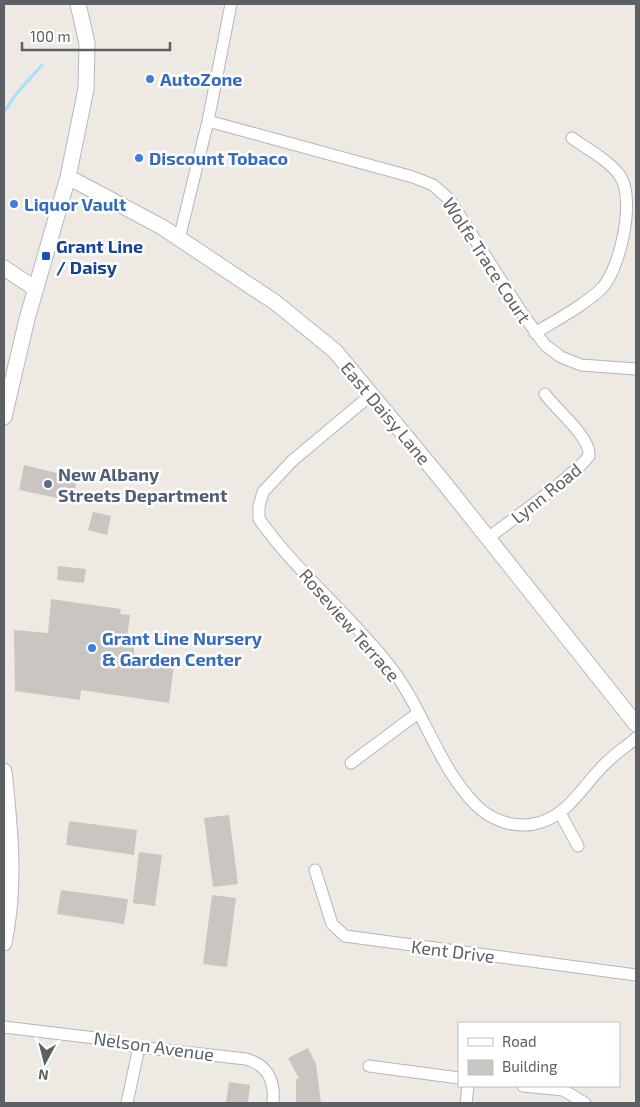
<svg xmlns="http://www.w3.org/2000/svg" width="640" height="1107" font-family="'Exo 2',sans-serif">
  <rect width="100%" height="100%" fill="#eeeae3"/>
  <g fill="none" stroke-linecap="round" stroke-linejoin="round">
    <path stroke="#a2e2ff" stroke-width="3" d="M 4,112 L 17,93 L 42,65"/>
  </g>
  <path fill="#c9c5c0" d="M 24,465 L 78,478 L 72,501 L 19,490 Z
    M 93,512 L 111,516 L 107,535 L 88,530 Z
    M 58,566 L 86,569 L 84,583 L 57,580 Z
    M 51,599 L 121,609 L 120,614 L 130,615 L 126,645 L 134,647 L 134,654 L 161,658 L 161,663 L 174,665 L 169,703 L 81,690 L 80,700 L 15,691 L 14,630 L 48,633 Z
    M 229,815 L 238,884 L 213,887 L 204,818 Z
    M 69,821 L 137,830 L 134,855 L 66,845 Z
    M 139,852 L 162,855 L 155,906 L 133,903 Z
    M 61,890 L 128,899 L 124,924 L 57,914 Z
    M 212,895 L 236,898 L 227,967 L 203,964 Z
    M 308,1048 L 316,1064 L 321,1103 L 296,1103 L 296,1079 L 299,1079 L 288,1058 Z
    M 229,1082 L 250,1085 L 248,1103 L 226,1102 Z"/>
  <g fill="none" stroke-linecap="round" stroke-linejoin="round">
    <defs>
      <path id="street" d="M 208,121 L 413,177 L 433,185 L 449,199 L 522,313 L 545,345 L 561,357 L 581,365 L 636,369
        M 179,239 L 208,121 L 231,4
        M 535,333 C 556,320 585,305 602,288 C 620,269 636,199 620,176 C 609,160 587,149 572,138
        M 372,394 L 292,461 L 263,492 L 259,506 L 259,519 C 298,574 352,616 392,669 C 424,711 438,766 475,804 C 490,820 513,828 534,824 C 569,817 583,784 607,762 C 616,753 627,746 636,738
        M 488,538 L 551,491 L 582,464 L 589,456 C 591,437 556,410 545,394
        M 351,763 L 418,713
        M 560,813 L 578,846
        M 315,870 L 332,924 L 345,936 L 636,975
        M 4,1027 L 95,1038 L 139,1047 L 246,1059 C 268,1065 275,1081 273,1103
        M 369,1066 L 459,1078
        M 523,1086 L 563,1090 L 585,1103
        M 127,1103 L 139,1047
        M 466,1103 L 468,1086"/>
      <path id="secondary" d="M 68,177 L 162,227 L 276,303 L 335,351 L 441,479 L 636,724
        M 4,268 L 36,289
        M 4,417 L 27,319 L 68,177 L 86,89 L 87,43 L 78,4
        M 4,771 C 10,827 16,887 4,943"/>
    </defs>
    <use href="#street" stroke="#b3b6ba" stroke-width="13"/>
    <use href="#secondary" stroke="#b4b9bd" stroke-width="17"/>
    <use href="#street" stroke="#fff" stroke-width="11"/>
    <use href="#secondary" stroke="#fff" stroke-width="15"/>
  </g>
  <g fill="#3f7fe0" stroke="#fff" stroke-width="2">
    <circle cx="150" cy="79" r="5"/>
    <circle cx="139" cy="158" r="5"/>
    <circle cx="14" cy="204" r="5"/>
    <circle cx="92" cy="648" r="5"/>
  </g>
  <rect fill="#1a4fb4" stroke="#fff" stroke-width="2" x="41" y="251" width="10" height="10" rx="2.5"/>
  <circle fill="#5c6f8a" stroke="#fff" stroke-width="2" cx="48" cy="484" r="5"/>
  <g text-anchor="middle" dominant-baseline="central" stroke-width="5" stroke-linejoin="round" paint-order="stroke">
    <g font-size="18" font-weight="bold" fill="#366cbe" stroke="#fff" text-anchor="start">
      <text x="160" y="79">AutoZone</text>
      <text x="149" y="158">Discount Tobaco</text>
      <text x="24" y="204">Liquor Vault</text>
      <text x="102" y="638">Grant Line Nursery<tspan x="102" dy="21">&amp; Garden Center</tspan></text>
    </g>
    <g font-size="18" font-weight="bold" fill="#164399" stroke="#fff" text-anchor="start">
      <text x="56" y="246">Grant Line<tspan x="56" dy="21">/ Daisy</tspan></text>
    </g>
    <g font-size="18" fill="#5b6064" stroke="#fff">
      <text transform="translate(487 260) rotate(57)">Wolfe Trace Court</text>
      <text transform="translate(386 413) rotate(50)">East Daisy Lane</text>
      <text transform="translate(546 493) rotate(-39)">Lynn Road</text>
      <text transform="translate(350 625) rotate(49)">Roseview Terrace</text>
      <text transform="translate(453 951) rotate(7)">Kent Drive</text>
      <text transform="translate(154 1046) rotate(8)">Nelson Avenue</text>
    </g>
    <g font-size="18" font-weight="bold" fill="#4e5e75" stroke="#fff" text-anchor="start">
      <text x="58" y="474">New Albany<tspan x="58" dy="21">Streets Department</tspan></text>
    </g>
  </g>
  <rect width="640" height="1107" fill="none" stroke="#5b6064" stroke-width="10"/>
  <rect x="458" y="1022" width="162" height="65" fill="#ffffff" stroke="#bdbfc1"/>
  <rect x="468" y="1038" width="25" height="8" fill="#ffffff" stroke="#bdbfc1"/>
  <text x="502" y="1047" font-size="15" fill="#5b6064">Road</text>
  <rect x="468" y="1060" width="25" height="15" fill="#c9c5c0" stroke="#bdbfc1"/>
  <text x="502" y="1072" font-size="15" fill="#5b6064">Building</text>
  <g transform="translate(45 1062) rotate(187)" stroke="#ffffff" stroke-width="4" paint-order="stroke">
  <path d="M0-4L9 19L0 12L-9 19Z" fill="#5b6064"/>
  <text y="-8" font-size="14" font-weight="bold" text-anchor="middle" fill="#5b6064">N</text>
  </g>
  <path d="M22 42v8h148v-8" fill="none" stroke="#5b6064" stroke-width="2.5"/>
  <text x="30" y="42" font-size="15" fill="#5b6064" stroke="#ffffff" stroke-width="4" paint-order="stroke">100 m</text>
</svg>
